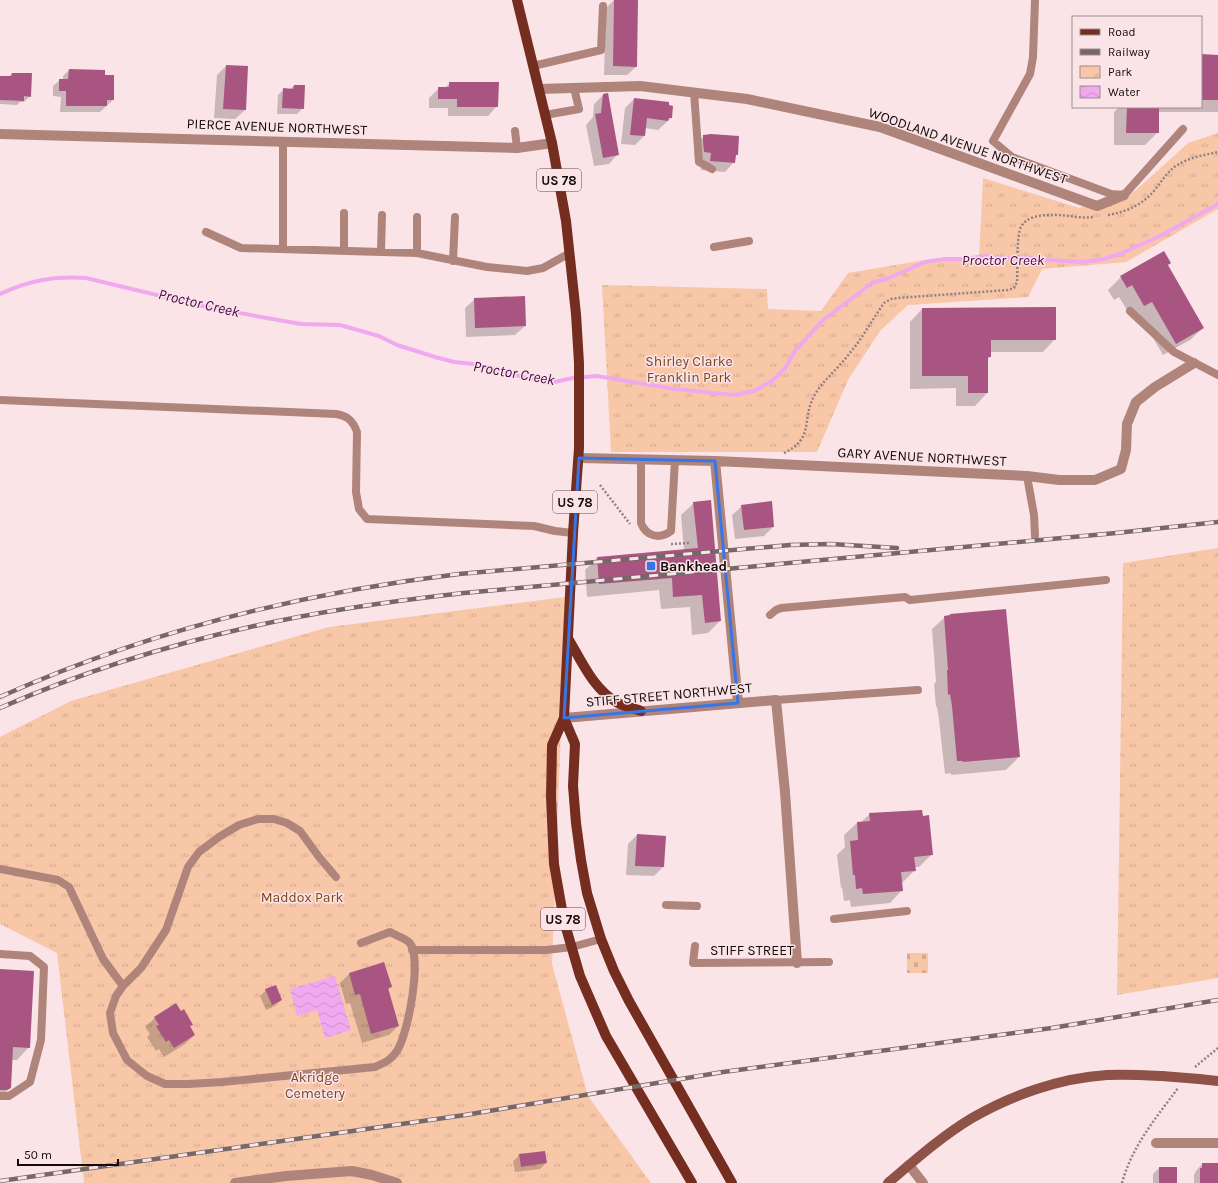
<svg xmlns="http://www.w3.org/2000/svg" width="1218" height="1183" font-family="Karla,sans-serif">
  <defs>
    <pattern id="cemetery-stones" width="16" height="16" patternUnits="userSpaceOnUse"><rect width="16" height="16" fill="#f8c7a8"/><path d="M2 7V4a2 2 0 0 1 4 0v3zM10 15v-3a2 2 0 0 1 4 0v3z" fill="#d4aa8f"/></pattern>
    <pattern id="park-tufts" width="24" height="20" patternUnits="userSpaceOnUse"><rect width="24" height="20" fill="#f8c7a8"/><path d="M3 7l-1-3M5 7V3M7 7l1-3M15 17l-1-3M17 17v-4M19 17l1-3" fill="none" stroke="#d4aa8f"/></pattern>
    <pattern id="water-waves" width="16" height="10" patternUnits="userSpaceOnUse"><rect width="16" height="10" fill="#f0a9ef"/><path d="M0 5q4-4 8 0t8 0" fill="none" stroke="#cd90cc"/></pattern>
  </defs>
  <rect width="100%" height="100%" fill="#fbe4e7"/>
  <path fill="url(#cemetery-stones)" d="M 907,953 L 928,953 L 928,973 L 907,973 Z"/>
  <path fill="url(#park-tufts)" d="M 1218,133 L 1218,209 L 1126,262 L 1042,269 L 1028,297 L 908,305 L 880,331 L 848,380 L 817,452 L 611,452 L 602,285 L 767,289 L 768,309 L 821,311 L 848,273 L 937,258 L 979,257 L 983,178 L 1079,208 L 1135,191 L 1188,143 Z
    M 1218,548 L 1218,978 L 1117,995 L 1123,563 Z
    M 566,597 L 552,964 L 588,1096 L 651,1183 L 84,1183 L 57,953 L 0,924 L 0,737 L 71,701 L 329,627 Z"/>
  <path fill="url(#water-waves)" d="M 335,976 L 351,1030 L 325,1038 L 317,1010 L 297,1016 L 290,989 Z"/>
  <path fill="#0003" d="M 614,0 L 637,0 L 636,67 L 627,75 L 604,75 L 606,8 Z
    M 1201,56 L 1218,56 L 1218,112 L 1158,112 L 1158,132 L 1145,145 L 1114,145 L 1114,112 L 1119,107 L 1201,107 Z
    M 226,66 L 245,110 L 235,119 L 214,118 L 217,75 Z
    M 69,70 L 113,100 L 100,112 L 60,112 L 61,97 L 53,96 L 53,86 L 60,80 L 63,80 L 63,76 Z
    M 12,74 L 30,96 L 24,102 L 20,102 L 17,105 L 0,104 L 0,77 L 8,77 Z
    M 450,83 L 497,106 L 488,116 L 448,116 L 448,108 L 429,108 L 429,98 L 439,88 L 445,88 Z
    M 294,86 L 303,108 L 297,114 L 277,114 L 278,95 L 284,89 L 290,89 Z
    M 603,95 L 618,154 L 609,164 L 594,166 L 586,125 L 593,117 L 594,104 Z
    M 634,99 L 672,107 L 671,118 L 658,130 L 645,128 L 644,136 L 635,145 L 621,144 L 625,108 Z
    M 704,136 L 737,154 L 735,157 L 734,162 L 725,172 L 701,170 L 702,162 L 695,161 L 694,146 Z
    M 1167,265 L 1203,328 L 1190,340 L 1163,355 L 1139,314 L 1132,318 L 1119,297 L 1114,300 L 1108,290 L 1121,277 Z
    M 475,299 L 525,326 L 515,335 L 466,337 L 465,308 Z
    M 922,309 L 1055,339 L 1043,352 L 990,352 L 990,357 L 987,360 L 987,393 L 975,406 L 956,406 L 956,388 L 910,389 L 910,322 Z
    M 694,503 L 720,621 L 708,633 L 692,635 L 690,607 L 661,609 L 659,590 L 587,597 L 585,570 L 597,558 L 684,550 L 681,515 Z
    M 742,506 L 773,527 L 764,536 L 735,539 L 732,515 Z
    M 949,616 L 1019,757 L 1006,770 L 951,775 L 951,773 L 945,774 L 939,720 L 937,707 L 936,707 L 934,684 L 936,682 L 932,629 L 945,617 Z
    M 870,814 L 932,854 L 919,867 L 914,867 L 915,870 L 901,884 L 902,890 L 890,903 L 851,907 L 850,900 L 844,901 L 842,887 L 841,888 L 837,855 L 845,847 L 844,835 L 857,823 L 861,822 Z
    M 637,835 L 665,836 L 663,867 L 654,876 L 626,875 L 628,844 Z
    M 0,970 L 29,1047 L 17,1060 L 12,1060 L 10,1088 L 0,1098 Z
    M 349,974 L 391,987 L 388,990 L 398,1026 L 389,1035 L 362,1043 L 350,1003 L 346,1004 L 340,983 Z
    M 266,990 L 281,1000 L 275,1006 L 266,1010 L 260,996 Z
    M 155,1018 L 192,1024 L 189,1027 L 194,1035 L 185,1044 L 164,1057 L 159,1049 L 156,1051 L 147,1037 L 150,1034 L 145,1027 Z
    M 520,1155 L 546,1163 L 540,1169 L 515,1172 L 513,1161 Z
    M 1202,1164 L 1218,1164 L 1218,1183 L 1194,1183 L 1194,1175 L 1196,1171 Z
    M 1159,1168 L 1176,1183 L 1153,1183 L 1153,1174 Z"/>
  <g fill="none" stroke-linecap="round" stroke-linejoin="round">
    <path stroke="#f0a9ef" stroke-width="4" d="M 0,294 C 30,280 54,276 86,278 L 203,306 L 261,317 L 301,324 L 340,325 L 379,336 L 397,345 L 435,357 L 454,362 L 474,364 L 531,379 L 554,382 L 573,378 L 597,376 L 675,389 L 734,395 L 754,391 L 772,381 L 785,368 L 795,351 L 822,321 L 872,283 L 889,278 L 925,262 L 945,259 L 965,259 L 986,256 L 1006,258 L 1026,257 L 1048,260 L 1084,262 L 1104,259 L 1122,253 L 1158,237 L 1218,204"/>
  </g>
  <path fill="#a95582" d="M 614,0 L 638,0 L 637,67 L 613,66 Z
    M 1201,54 L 1218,55 L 1218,100 L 1201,100 Z
    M 226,65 L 248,66 L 246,110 L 223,109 Z
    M 69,69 L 105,70 L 105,75 L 114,75 L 114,100 L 107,100 L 107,106 L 66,106 L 66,91 L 59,91 L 59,79 L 68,79 Z
    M 12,73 L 32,73 L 31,97 L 24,96 L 24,101 L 0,100 L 0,76 L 11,76 Z
    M 449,82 L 499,82 L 498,107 L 457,107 L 457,99 L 438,99 L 438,87 L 449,87 Z
    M 294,85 L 305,85 L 304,109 L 282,108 L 283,88 L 293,89 Z
    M 608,93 L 619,155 L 603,158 L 595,114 L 601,113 L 603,94 Z
    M 634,98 L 669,102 L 669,105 L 673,106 L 672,118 L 669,118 L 668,121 L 647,118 L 645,136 L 630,135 Z
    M 1127,107 L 1159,107 L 1159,133 L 1126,133 Z
    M 711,134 L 739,136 L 738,155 L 736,155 L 735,163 L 710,161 L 711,153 L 704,152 L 703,142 L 703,135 Z
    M 1164,251 L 1171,263 L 1168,265 L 1204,328 L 1176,344 L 1152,302 L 1144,306 L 1132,285 L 1127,288 L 1120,276 Z
    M 525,296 L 526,326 L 475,328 L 474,298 Z
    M 1056,307 L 1056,340 L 991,340 L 991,357 L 988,357 L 988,393 L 968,393 L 968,376 L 922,376 L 922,308 Z
    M 711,500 L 721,621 L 705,623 L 702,595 L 673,597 L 672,578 L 599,584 L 597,557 L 698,548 L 693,502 Z
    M 772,501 L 774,527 L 744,530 L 741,505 Z
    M 1006,609 L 1020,757 L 963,762 L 963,761 L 957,761 L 952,706 L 950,694 L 948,695 L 947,670 L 948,670 L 944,616 L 950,615 L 950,614 Z
    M 922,810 L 923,816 L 929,815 L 933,855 L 914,857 L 916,871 L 901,872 L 903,891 L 863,894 L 862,888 L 856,889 L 855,875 L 853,875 L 850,841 L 858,840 L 857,822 L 870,821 L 869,813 Z
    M 637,834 L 666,836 L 664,867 L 635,866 Z
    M 384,962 L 392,987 L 388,988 L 399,1026 L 371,1034 L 360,994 L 355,995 L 349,973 Z
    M 0,969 L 34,971 L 30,1048 L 13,1047 L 11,1088 L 7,1090 L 0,1090 Z
    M 276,985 L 282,1000 L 272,1005 L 265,989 Z
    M 176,1003 L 181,1011 L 184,1009 L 193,1025 L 190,1026 L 195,1035 L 174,1048 L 169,1040 L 166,1042 L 156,1026 L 159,1025 L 154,1017 Z
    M 545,1151 L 547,1163 L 521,1167 L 519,1154 Z
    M 1202,1163 L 1218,1163 L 1218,1183 L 1200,1183 L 1200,1168 L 1202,1168 Z
    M 1159,1167 L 1177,1167 L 1177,1183 L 1159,1183 Z"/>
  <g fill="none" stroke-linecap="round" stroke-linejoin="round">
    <path stroke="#928183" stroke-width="2.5" stroke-dasharray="2 2" stroke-linecap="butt" d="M 1108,215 C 1126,212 1142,205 1154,191 C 1162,181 1168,170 1179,164 C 1191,157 1205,155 1218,152
      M 784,453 C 815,438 801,421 814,396 C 823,380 838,369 849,354 C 862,339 872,320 884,303 L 891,299 L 898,298 L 1008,290 L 1014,288 L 1017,282 C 1018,270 1016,236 1021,227 C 1026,217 1040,215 1050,215 C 1064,214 1079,219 1093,217
      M 600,485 L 630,524
      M 671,544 L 689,543
      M 588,702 L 592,703 L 596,699
      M 1195,1067 L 1218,1048
      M 1122,1183 C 1132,1146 1156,1118 1178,1088"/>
    <path stroke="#af847b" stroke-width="8" d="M 1035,0 L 1033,57 L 1030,74 L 993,141 L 1012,157 L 1111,194 L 1124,195 L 1183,129
      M 533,66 L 601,50 L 603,6
      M 694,92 L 699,162 L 712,169
      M 545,115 L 579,109 L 574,88
      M 515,131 L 517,148
      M 283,142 L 283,249
      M 206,232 L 241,248 L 417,253 L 487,267 L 527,271 L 543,268 L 568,254
      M 714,247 L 749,241
      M 344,251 L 344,213
      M 381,252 L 382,215
      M 417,253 L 417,217
      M 453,261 L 455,217
      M 1130,311 L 1174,352 L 1218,375
      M 0,400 L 336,414 C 348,416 353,421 357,432 L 356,492 L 359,509 L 367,519 L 534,526 L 555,531 L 573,533
      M 641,459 L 641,523 C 646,536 659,540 671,531 L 675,460
      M 1027,476 L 1034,515 L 1035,536
      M 770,615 L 776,610 L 781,608 L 905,597 L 910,600 L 1106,580
      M 776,700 L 918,690
      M 0,869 L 58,880 L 69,887 L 103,959 L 123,986
      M 336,877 L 319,857 L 300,831 L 287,823 L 274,819 L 258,819 L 239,825 L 219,837 L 199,852 L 188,867 L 166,930 L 141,968 L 123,986 L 116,996 L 110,1013 L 113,1033 L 127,1060 L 147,1076 L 165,1084 L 188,1084 L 222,1082 L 375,1067 C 386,1062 391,1060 397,1051 C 408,1034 423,957 409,942 C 404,938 395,935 390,932 L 361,943
      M 666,905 L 697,906
      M 834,919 L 907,911
      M 695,946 L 693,963 L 829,962
      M 412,950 L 546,950 L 572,947 L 601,939
      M 0,954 L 30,956 L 44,967 L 41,1040 L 30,1082 L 9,1096 L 0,1096"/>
    <path stroke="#af847b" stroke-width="10" d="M 539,89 L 640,86 L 747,99 L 880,127 L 1097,206 L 1124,195
      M 0,134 L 517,148 L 552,143
      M 579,458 L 715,461 L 1027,476 L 1059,480 L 1095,480 L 1121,469 L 1126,450 L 1127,424 L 1136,402 L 1155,387 L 1194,363
      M 715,461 L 738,703
      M 564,718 L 776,700 L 785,792 L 797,963
      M 1156,1143 L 1218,1143
      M 909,1165 L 923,1183
      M 235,1183 L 286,1176 L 352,1171 L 372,1175 L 397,1183"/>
    <path stroke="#8e5246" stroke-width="10" d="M 1199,1079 L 1218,1081
      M 888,1183 C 915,1160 942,1136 972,1118 C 1012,1095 1060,1078 1107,1075 C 1125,1074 1143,1075 1162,1076"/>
    <path stroke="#752d20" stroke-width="10" d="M 517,0 L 552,143 L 566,221 L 576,314 L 579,363 L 579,448 L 573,533 L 564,718 L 552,745 L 551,797 L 554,864 L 564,921 L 580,976 L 606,1036 L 692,1183
      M 569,640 C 582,662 594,690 618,703 C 625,707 634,708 641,711
      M 564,718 L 575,744 L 573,786 L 576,823 L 581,860 L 587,893 L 601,939 L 614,971 L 629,1001 L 732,1183"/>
    <defs>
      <path id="rail" d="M 0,697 C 145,632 301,593 459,574 L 790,545 L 831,544 L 897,548
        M 0,708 C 80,673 164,646 250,627 C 320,611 392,601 464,593 L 1116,533 L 1218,522
        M 0,1181 L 465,1115 L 723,1072 L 1052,1028 L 1218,1000"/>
    </defs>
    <use href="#rail" stroke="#766768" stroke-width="4.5"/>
    <use href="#rail" stroke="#fbe4e7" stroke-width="3" stroke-dasharray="9" stroke-linecap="butt"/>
    <path stroke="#8e5246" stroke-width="10" d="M 1162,1076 L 1199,1079"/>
  </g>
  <path fill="none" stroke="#3975e4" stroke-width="3" stroke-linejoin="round" d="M 579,458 L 715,461 L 738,703 L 564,718 Z"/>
  <rect fill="#3975e4" stroke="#fbe4e7" stroke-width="1.5" x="646" y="561" width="10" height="10" rx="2"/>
  <g text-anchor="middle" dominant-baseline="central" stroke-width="3" stroke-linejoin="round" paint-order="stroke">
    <g fill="#fbe4e7" stroke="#594b4d" stroke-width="1">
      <rect x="537" y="169" width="44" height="22" rx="3"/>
      <rect x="553" y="491" width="44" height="22" rx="3"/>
      <rect x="541" y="908" width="44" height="22" rx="3"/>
    </g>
    <g font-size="13" font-weight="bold" fill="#130a0b">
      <text x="559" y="180">US 78</text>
      <text x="575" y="502">US 78</text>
      <text x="563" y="919">US 78</text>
    </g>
    <g font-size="14" fill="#130a0b" stroke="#fbe4e7">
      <text transform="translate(277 127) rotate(2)">PIERCE AVENUE NORTHWEST</text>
      <text transform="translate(968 146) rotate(19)">WOODLAND AVENUE NORTHWEST</text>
      <text transform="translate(922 457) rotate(3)">GARY AVENUE NORTHWEST</text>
      <text transform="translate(669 695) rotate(-5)">STIFF STREET NORTHWEST</text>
      <text x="752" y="950">STIFF STREET</text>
    </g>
    <g font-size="14" fill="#7c461e" stroke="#fbe4e7">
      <text x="689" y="361">Shirley Clarke<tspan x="689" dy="16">Franklin Park</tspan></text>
      <text x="302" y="897">Maddox Park</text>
      <text x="315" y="1077">Akridge<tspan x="315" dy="16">Cemetery</tspan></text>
    </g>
    <g font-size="14" font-weight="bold" fill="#130a0b" stroke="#fbe4e7" text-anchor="start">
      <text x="660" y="566">Bankhead</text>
    </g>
    <g font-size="15" font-style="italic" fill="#470749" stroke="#fbe4e7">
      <text x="1003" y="260">Proctor Creek</text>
      <text transform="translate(199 303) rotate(13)">Proctor Creek</text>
      <text transform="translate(514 373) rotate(10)">Proctor Creek</text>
    </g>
  </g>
  <rect x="1072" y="16" width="130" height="92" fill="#fbe4e7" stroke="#9e8d8f"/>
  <rect x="1080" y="29" width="20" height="6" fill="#752d20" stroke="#9e8d8f"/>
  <text x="1108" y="36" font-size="12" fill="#130a0b">Road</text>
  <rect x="1080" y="49" width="20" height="6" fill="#766768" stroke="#9e8d8f"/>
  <text x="1108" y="56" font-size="12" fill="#130a0b">Railway</text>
  <rect x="1080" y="66" width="20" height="12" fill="url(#park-tufts)" stroke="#9e8d8f"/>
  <text x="1108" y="76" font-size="12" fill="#130a0b">Park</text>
  <rect x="1080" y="86" width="20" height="12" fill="url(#water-waves)" stroke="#9e8d8f"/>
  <text x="1108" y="96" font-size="12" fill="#130a0b">Water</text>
  <path d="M18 1159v6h100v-6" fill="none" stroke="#130a0b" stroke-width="2"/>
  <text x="24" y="1159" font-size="12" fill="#130a0b" stroke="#fbe4e7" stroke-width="3" paint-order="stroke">50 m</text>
</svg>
